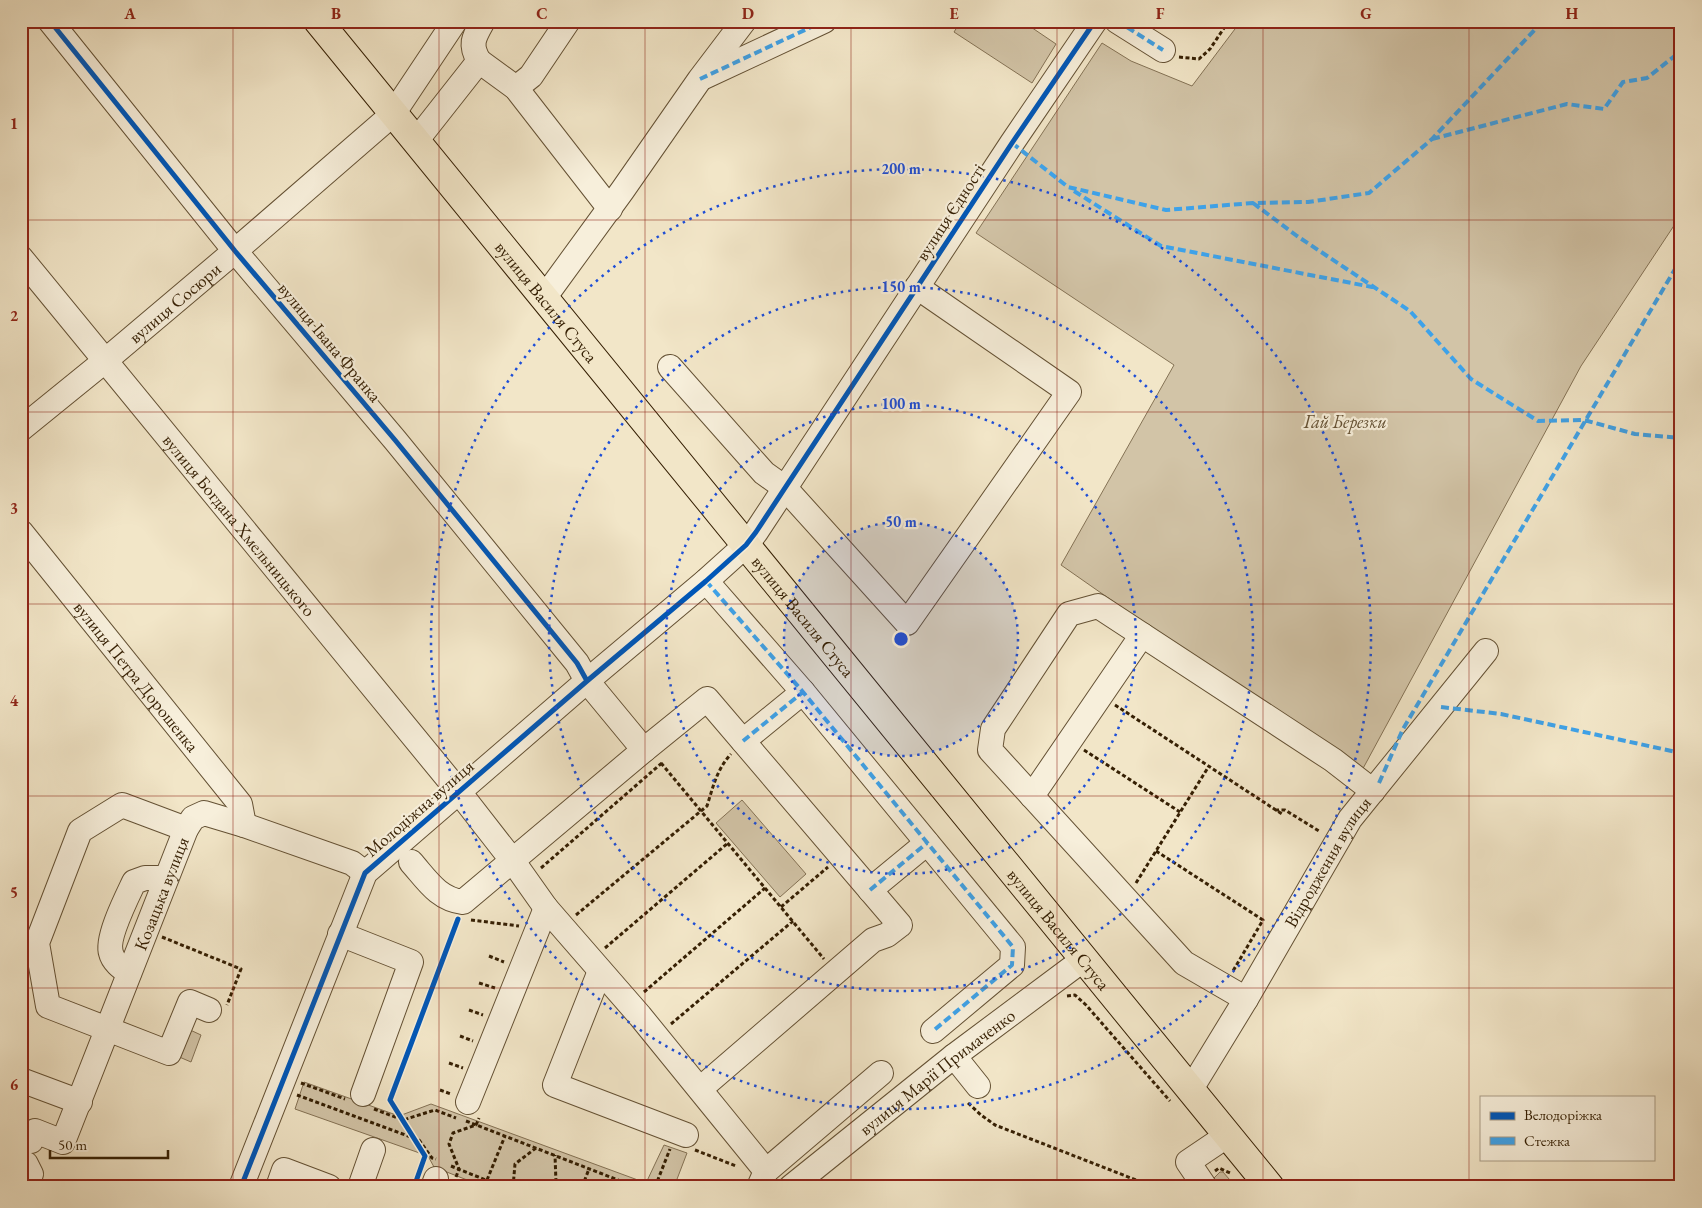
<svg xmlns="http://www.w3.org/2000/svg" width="1702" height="1208" font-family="'EB Garamond',serif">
  <rect width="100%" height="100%" fill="#f2e6c8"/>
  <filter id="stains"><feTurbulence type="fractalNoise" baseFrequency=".004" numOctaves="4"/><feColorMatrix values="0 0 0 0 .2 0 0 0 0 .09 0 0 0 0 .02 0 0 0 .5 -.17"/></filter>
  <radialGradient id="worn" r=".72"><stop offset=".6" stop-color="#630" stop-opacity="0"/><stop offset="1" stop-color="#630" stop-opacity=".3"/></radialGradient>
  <path fill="#d2c4a7" stroke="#847255" d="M 961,21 L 1022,21 L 1056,44 L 1032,83 L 954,32 Z
    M 1241,21 L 1681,21 L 1681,215 L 1581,366 L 1360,774 L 1061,565 L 1174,365 L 976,233 L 1102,43 L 1131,61 L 1192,86 Z
    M 742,800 L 806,874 L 780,897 L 716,823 Z
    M 188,1029 L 201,1035 L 191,1062 L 177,1056 Z
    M 304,1082 L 399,1116 L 431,1104 L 646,1183 L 664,1145 L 687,1153 L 674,1187 L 485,1187 L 434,1167 L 428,1156 L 295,1109 Z
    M 1220,1172 L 1223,1172 L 1236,1187 L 1214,1187 L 1210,1182 Z"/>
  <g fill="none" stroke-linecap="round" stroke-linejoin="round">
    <defs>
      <g id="minor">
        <path d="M 50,21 L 235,251 L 395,440 L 577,663 L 587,681 L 644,750"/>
        <path d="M 1117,21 L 1163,50"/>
        <path d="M 479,61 C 469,44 474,37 483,21"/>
        <path d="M 704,77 L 824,21"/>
        <path d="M 516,88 L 531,76 L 568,21"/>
        <path d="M 416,141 L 479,61 L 516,88 L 610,209"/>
        <path id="s1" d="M 21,258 L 459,792 L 512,860 L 546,908 L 640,1016 L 766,1171"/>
        <path d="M 544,298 L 622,191 L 700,79 L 744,21"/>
        <path d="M 670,367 L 764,473 L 785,488 L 907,623 L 1069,392 L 917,287"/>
        <path id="s2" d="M 21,429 L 106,360 L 235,251 L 393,114 L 455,21"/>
        <path id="s3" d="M 21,532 L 240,804 L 244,825"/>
        <path d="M 706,581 L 803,692 L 1013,947 L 1012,965 L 933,1031"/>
        <path d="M 743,741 L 803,692"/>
        <path d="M 1032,796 L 1142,635"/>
        <path d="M 186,829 L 122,805 L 80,831 L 37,943 L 48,1006 L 169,1053 L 190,1002 L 209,1010"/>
        <path d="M 411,862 C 427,880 438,899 463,902 L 644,750 L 707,699 L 900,925 L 887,935 L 873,940 L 700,1089"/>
        <path d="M 870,890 L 927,843"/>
        <path d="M 340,934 L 411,962 L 363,1094"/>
        <path d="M 600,971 L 555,1085 L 686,1135"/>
        <path d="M 129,973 C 122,968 113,962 111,953 C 106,938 127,897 134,882 L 145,878 L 165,878"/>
        <path d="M 1246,999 L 1184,963 L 990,750 L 993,729 L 1069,614 L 1098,606 L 1333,760 L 1373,791"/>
        <path d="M 954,1056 L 978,1086"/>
        <path d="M 21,1080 L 80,1102"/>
        <path id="s4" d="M 1191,1089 L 1246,999 L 1350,819 L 1486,651"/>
        <path d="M 468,1102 L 546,908"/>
        <path id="s5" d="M 31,1141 L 35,1131 L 63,1142 L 186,829 L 193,818 L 204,813 L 244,825 L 352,863 L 365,873"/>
        <path d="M 26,1187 L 31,1174 L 26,1164"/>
        <path d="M 241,1187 L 365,873 L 587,681 L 706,581 L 746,545 L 756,532 L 1012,143 L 1095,21"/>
        <path d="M 278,1187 L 284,1170 L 329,1187"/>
        <path d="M 360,1187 L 373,1150"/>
        <path d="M 433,1187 L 436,1179"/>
        <path d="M 759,1187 L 766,1171 L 881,1073"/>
        <path id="s6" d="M 791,1187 L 954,1056 L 1084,959"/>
        <path d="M 1205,1187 L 1188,1162 L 1228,1135"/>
      </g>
      <g id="major">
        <path id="s7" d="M 318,21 L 1270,1187"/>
      </g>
    </defs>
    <use href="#minor" stroke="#645134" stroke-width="26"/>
    <use href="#major" stroke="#351f03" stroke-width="30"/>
    <path stroke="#351f03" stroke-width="3" stroke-dasharray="4 2.5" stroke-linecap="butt" d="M 1179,57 L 1199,59 L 1210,49 L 1226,25 L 1226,21
      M 1115,705 L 1282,814
      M 1084,750 L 1180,812
      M 661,763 L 824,959
      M 1275,810 L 1285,810 L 1319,831 L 1320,830
      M 1156,851 L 1263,920 L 1233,971
      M 541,868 L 663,762
      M 1136,883 L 1209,766
      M 781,907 L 828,867
      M 576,915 L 707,806 C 713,787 717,769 731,754
      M 471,920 L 519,926
      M 162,937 L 241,969 L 227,1005
      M 605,948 L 728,843
      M 489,956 L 504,962
      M 479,983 L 495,988
      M 644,992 L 765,888
      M 1067,996 L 1075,995 L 1086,1005 L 1170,1101
      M 469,1010 L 483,1015
      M 671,1024 L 793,921
      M 460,1036 L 473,1041
      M 449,1063 L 463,1068
      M 301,1083 L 345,1099
      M 440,1090 L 451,1094
      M 297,1095 L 419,1140 L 432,1158 L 436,1159
      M 968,1103 L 981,1115 L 995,1125 L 1154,1187
      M 374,1109 L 403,1120 L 435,1110 L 456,1118
      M 466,1121 L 636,1187
      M 695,1150 L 736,1166
      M 451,1166 L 503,1187
      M 1215,1171 L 1219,1168 L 1230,1173
      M 456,1177 L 459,1169 L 449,1144 L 453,1133 L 476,1125 L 479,1118
      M 487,1180 L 505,1136
      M 513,1187 L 515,1164 L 536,1148
      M 552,1187 L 556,1183 L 555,1155
      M 582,1187 L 589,1169
      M 655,1187 L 670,1149"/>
    <use href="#minor" stroke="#f7efdb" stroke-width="24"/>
    <use href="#major" stroke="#f2e6c8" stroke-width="28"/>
    <path stroke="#3ea2e9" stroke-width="4" stroke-dasharray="8 4" stroke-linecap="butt" d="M 1117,21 L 1163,50
      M 700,79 L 824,21
      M 1432,139 L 1567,104 L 1604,109 L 1623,82 L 1647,78 L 1681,51
      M 1012,143 L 1068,187 L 1166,210 L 1253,203 L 1308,202 L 1369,193 L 1432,139 L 1543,21
      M 1074,191 L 1161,246 L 1372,287
      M 1253,203 L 1297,236 L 1410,311 L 1471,379 L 1538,421 L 1584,420 L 1635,434 L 1681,438
      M 706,581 L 803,692 L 1013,947 L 1012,965 L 933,1031
      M 1441,707 L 1501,714 L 1681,753
      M 743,741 L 803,692
      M 1379,783 L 1403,729 L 1681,259
      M 870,890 L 927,843"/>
    <defs>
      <path id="cycleway" d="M 50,21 L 235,251 L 395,440 L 577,663 L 587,681
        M 241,1187 L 365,873 L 587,681 L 706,581 L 746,545 L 756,532 L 1012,143 L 1095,21
        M 414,1187 L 425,1156 L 390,1100 L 458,919"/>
    </defs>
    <use href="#cycleway" stroke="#f7efdb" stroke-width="8"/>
    <use href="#cycleway" stroke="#0057b8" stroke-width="5"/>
  </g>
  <path fill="none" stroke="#8f2418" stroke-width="1" stroke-opacity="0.55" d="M 233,21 L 233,1187M 439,21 L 439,1187M 645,21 L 645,1187M 851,21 L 851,1187M 1057,21 L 1057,1187M 1263,21 L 1263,1187M 1469,21 L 1469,1187M 21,220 L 1681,220M 21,412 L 1681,412M 21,604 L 1681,604M 21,796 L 1681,796M 21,988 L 1681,988"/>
  <circle cx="901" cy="639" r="117" fill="#1d4ed8" fill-opacity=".12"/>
  <g fill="none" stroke="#1d4ed8" stroke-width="2.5" stroke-dasharray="2.5 5">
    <circle cx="901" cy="639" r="117"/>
    <circle cx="901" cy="639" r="235"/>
    <circle cx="901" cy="639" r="352"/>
    <circle cx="901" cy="639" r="470"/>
  </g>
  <g text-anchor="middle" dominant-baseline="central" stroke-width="4.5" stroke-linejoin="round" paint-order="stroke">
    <g font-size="18" fill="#351f03" stroke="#f7efdb">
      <text transform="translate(950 212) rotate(-57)">вулиця Єдності</text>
      <text stroke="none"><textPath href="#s2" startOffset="199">вулиця Сосюри</textPath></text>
      <text stroke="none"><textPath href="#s7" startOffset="362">вулиця Василя Стуса</textPath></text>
      <text transform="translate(330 342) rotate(50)">вулиця Івана Франка</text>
      <text stroke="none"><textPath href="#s1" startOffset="345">вулиця Богдана Хмельницького</textPath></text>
      <text stroke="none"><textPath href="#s7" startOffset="768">вулиця Василя Стуса</textPath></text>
      <text stroke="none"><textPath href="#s3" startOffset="185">вулиця Петра Дорошенка</textPath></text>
      <text transform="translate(419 808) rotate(-41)">Молодіжна вулиця</text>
      <text stroke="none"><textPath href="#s4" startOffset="265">Відродження вулиця</textPath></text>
      <text stroke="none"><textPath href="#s5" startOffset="308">Козацька вулиця</textPath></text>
      <text stroke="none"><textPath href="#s7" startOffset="1172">вулиця Василя Стуса</textPath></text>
      <text stroke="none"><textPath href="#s6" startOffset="186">вулиця Марії Примаченко</textPath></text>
    </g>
    <g font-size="18" font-style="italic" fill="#645134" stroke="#f7efdb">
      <text x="1345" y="421">Гай Березки</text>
    </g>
  </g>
  <circle cx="901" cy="639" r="8" fill="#1d4ed8" stroke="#f7efdb" stroke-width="2.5"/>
  <g font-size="15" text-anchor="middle" font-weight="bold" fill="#1d4ed8" stroke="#f7efdb" stroke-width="4.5" stroke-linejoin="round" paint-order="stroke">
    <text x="901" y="174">200 m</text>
    <text x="901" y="292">150 m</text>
    <text x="901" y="409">100 m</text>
    <text x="901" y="527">50 m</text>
  </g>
  <rect width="1702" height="1208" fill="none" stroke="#f2e6c8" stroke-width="55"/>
  <rect x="1480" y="1096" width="175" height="65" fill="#f7efdb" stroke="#a99c85"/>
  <rect x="1490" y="1112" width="25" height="8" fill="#0057b8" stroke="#a99c85"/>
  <text x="1524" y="1120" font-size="15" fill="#351f03">Велодоріжка</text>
  <rect x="1490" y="1137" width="25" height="8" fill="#3ea2e9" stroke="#a99c85"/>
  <text x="1524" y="1146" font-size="15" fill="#351f03">Стежка</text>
  <path d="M50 1150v8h118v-8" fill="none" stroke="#351f03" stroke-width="2.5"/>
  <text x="58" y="1150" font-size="15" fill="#351f03" stroke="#f7efdb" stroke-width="4" paint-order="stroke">50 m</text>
  <rect x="28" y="28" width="1646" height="1152" fill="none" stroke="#8f2418" stroke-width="2"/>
  <g font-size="16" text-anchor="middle" font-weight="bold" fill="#8f2418">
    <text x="130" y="19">A</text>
    <text x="336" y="19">B</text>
    <text x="542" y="19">C</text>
    <text x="748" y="19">D</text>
    <text x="954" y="19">E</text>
    <text x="1160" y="19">F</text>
    <text x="1366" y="19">G</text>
    <text x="1572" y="19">H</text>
    <text x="14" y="129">1</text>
    <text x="14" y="321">2</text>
    <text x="14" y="514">3</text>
    <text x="14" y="706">4</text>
    <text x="14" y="898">5</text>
    <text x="14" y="1090">6</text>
  </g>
  <rect width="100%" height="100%" filter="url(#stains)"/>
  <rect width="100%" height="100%" fill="url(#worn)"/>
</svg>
